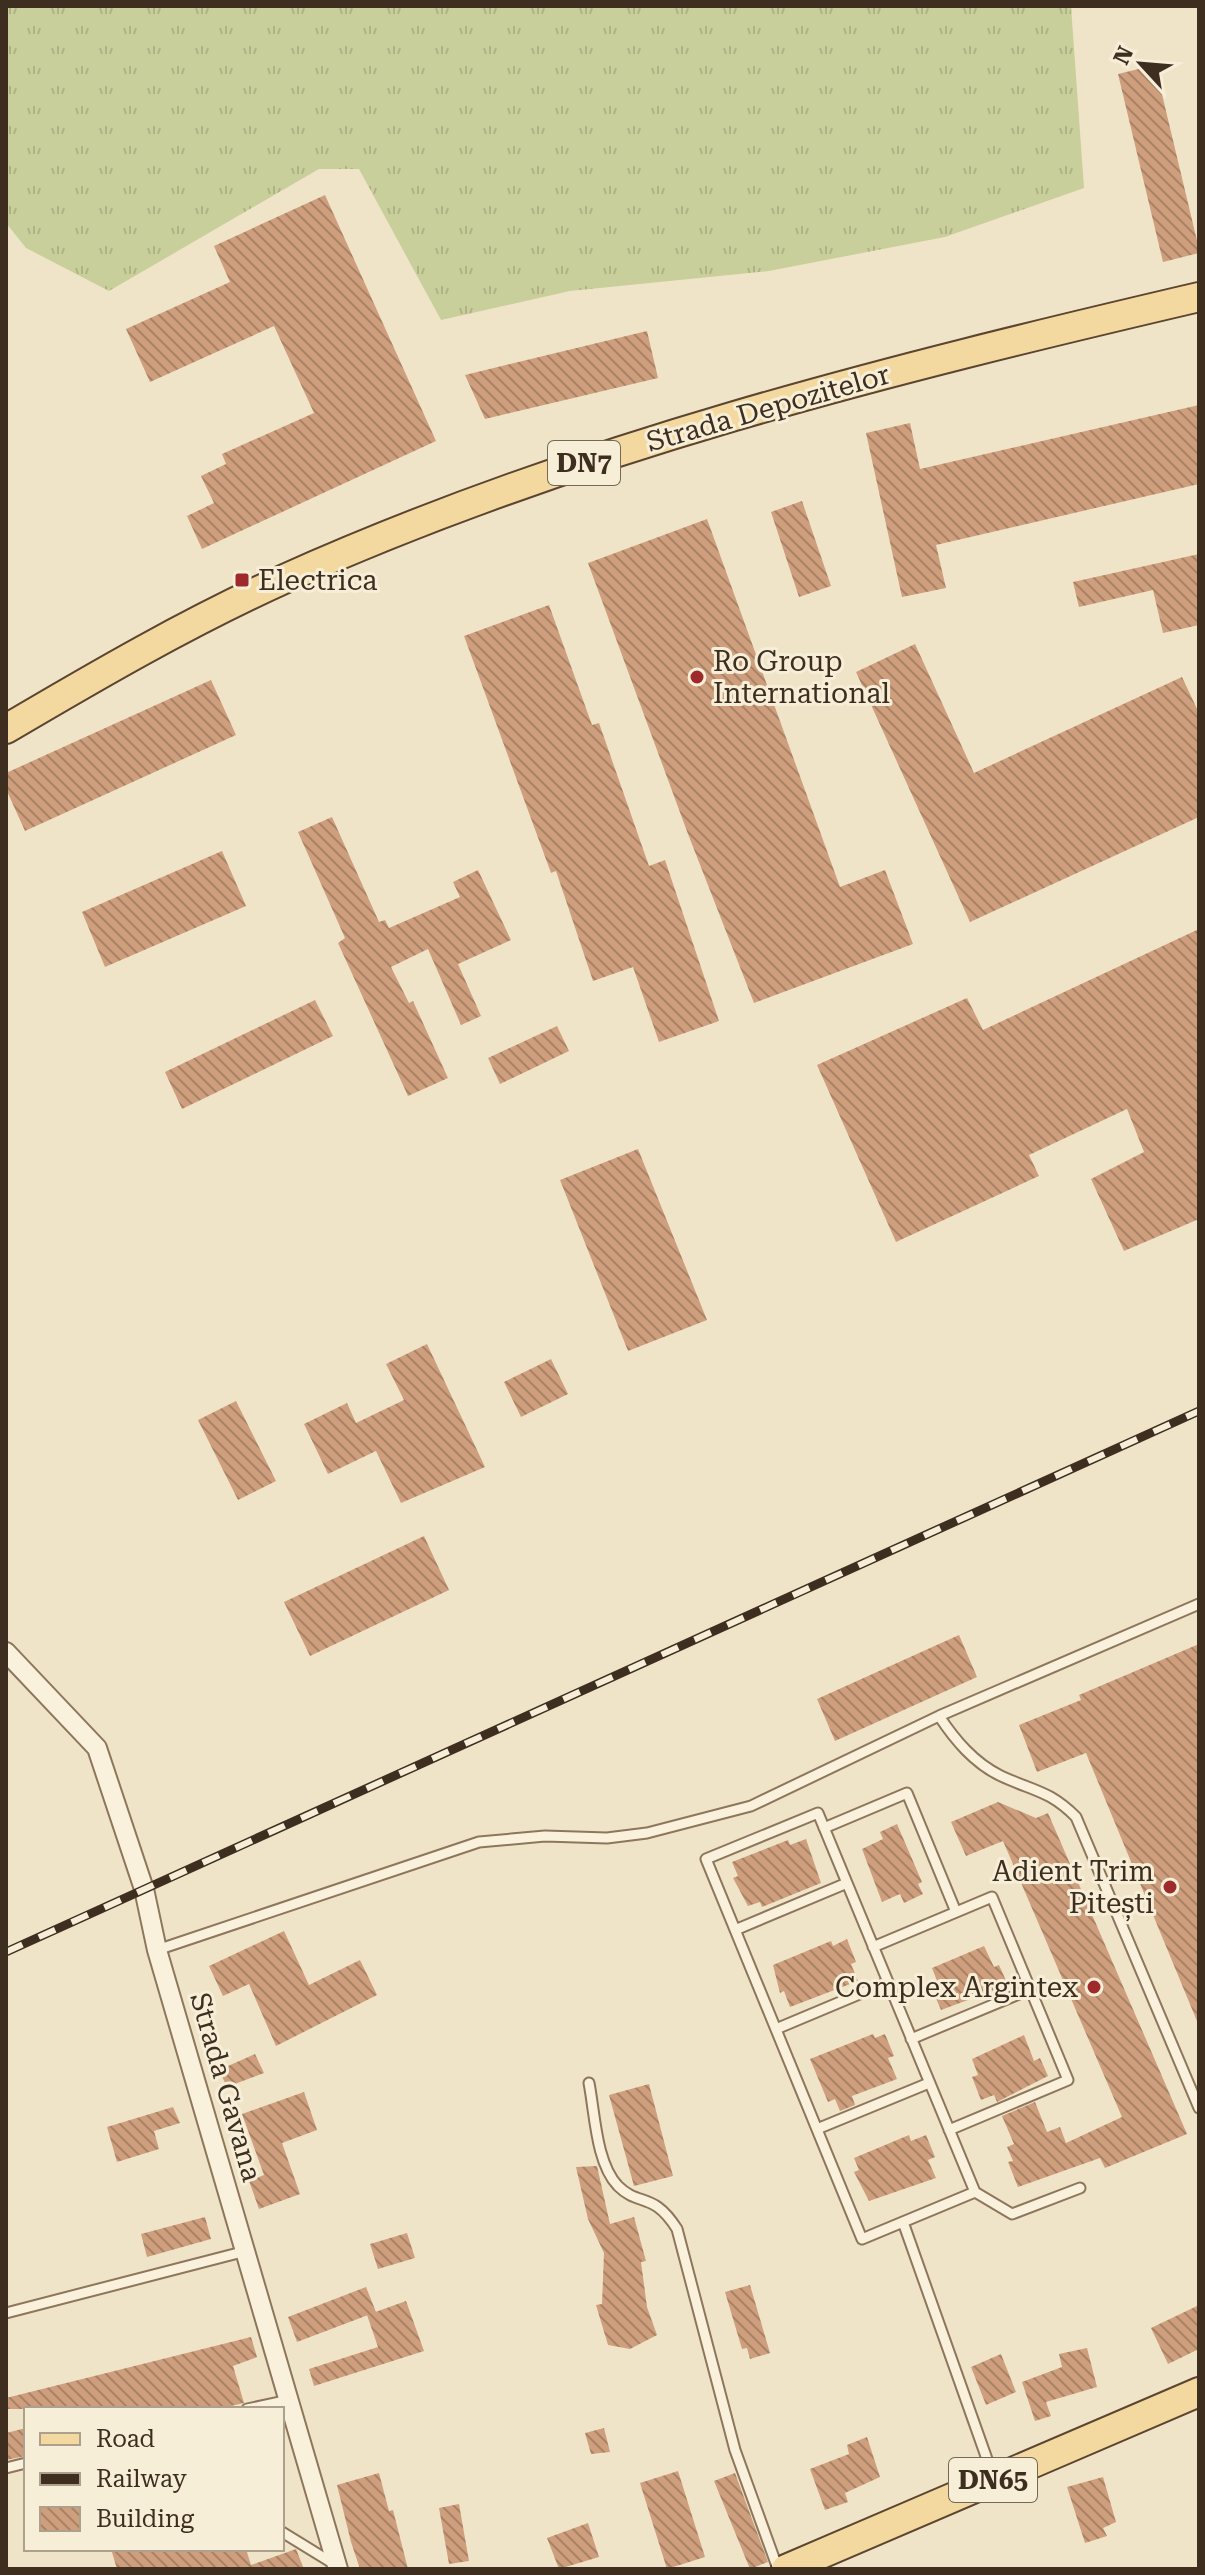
<svg xmlns="http://www.w3.org/2000/svg" width="1205" height="2575" font-family="'Roboto Serif',serif">
  <defs>
    <pattern id="grass-tufts" width="24" height="20" patternUnits="userSpaceOnUse" patternTransform="scale(2)"><rect width="24" height="20" fill="#c9cf9b"/><path d="M3 7l-1-3M5 7V3M7 7l1-3M15 17l-1-3M17 17v-4M19 17l1-3" fill="none" stroke="#aeb285"/></pattern>
    <pattern id="building-back-hatch" width="6" height="6" patternUnits="userSpaceOnUse" patternTransform="scale(2)"><rect width="6" height="6" fill="#cf9f7d"/><path d="M-1 5l2 2M0 0l6 6M5-1l2 2" fill="none" stroke="#a98266"/></pattern>
  </defs>
  <rect width="100%" height="100%" fill="#f0e4c8"/>
  <path fill="url(#grass-tufts)" d="M 6,6 L 1071,6 L 1084,188 L 945,237 L 769,271 L 570,291 L 441,320 L 359,169 L 319,169 L 109,291 L 26,248 L 6,223 Z"/>
  <path fill="url(#building-back-hatch)" d="M 1155,65 L 1199,249 L 1199,253 L 1163,262 L 1118,74 Z
    M 325,195 L 436,441 L 202,549 L 187,516 L 214,503 L 201,476 L 226,464 L 222,454 L 314,413 L 274,326 L 150,382 L 126,329 L 230,282 L 214,246 Z
    M 647,331 L 658,378 L 485,419 L 465,375 Z
    M 1199,405 L 1199,484 L 936,545 L 946,588 L 902,597 L 866,433 L 910,423 L 920,469 Z
    M 802,501 L 831,586 L 799,597 L 771,512 Z
    M 707,519 L 840,887 L 885,870 L 913,944 L 754,1003 L 688,834 L 588,563 Z
    M 1199,554 L 1199,625 L 1163,633 L 1153,590 L 1079,607 L 1073,582 Z
    M 549,605 L 592,725 L 599,723 L 649,866 L 665,860 L 719,1021 L 659,1042 L 633,967 L 593,981 L 556,871 L 551,873 L 464,636 Z
    M 915,644 L 974,773 L 1182,677 L 1199,713 L 1199,817 L 970,922 L 856,672 Z
    M 211,680 L 236,735 L 25,831 L 6,789 L 6,773 Z
    M 332,817 L 379,922 L 385,920 L 389,928 L 460,897 L 453,882 L 478,870 L 511,940 L 458,964 L 481,1016 L 461,1025 L 428,949 L 391,967 L 409,1003 L 413,1001 L 448,1078 L 408,1096 L 338,943 L 345,938 L 298,832 Z
    M 222,851 L 246,906 L 105,967 L 82,912 Z
    M 1199,929 L 1199,1219 L 1124,1251 L 1091,1179 L 1144,1152 L 1127,1109 L 1029,1155 L 1039,1176 L 896,1242 L 817,1065 L 967,998 L 983,1030 Z
    M 315,1000 L 333,1036 L 182,1109 L 165,1072 Z
    M 557,1026 L 569,1051 L 500,1084 L 488,1058 Z
    M 638,1149 L 707,1320 L 628,1351 L 560,1180 Z
    M 427,1344 L 485,1467 L 401,1503 L 376,1451 L 328,1474 L 304,1424 L 347,1403 L 356,1423 L 404,1400 L 386,1364 Z
    M 551,1359 L 568,1394 L 521,1417 L 504,1382 Z
    M 236,1401 L 276,1481 L 238,1500 L 198,1420 Z
    M 424,1536 L 449,1590 L 310,1656 L 284,1602 Z
    M 959,1635 L 977,1677 L 835,1741 L 817,1699 Z
    M 1199,1644 L 1199,2026 L 1086,1753 L 1037,1772 L 1019,1725 L 1081,1700 L 1079,1695 Z
    M 998,1802 L 1036,1818 L 1048,1813 L 1187,2134 L 1105,2168 L 1100,2158 L 1018,2187 L 1008,2162 L 1013,2161 L 1007,2147 L 1014,2144 L 1002,2116 L 1035,2102 L 1047,2132 L 1060,2127 L 1066,2143 L 1122,2117 L 1003,1841 L 966,1856 L 951,1822 Z
    M 897,1824 L 922,1882 L 918,1884 L 923,1894 L 904,1903 L 900,1894 L 882,1902 L 862,1849 L 883,1839 L 880,1832 Z
    M 806,1839 L 821,1883 L 762,1907 L 760,1902 L 748,1906 L 733,1878 L 738,1876 L 732,1862 L 788,1840 L 790,1845 Z
    M 284,1931 L 309,1985 L 360,1960 L 377,1995 L 276,2046 L 249,1984 L 223,1996 L 209,1966 Z
    M 847,1939 L 856,1962 L 851,1964 L 858,1981 L 790,2007 L 784,1991 L 780,1993 L 773,1965 L 831,1941 L 833,1946 Z
    M 984,1946 L 994,1967 L 999,1965 L 1008,1985 L 941,2010 L 932,1989 L 939,1986 L 932,1968 Z
    M 873,2034 L 875,2038 L 885,2034 L 894,2056 L 888,2058 L 897,2079 L 852,2096 L 855,2105 L 840,2111 L 835,2099 L 828,2102 L 810,2059 Z
    M 1024,2035 L 1034,2061 L 1040,2058 L 1048,2076 L 997,2102 L 994,2095 L 981,2100 L 972,2077 L 978,2075 L 972,2059 Z
    M 255,2054 L 264,2073 L 227,2087 L 219,2070 Z
    M 649,2084 L 673,2176 L 634,2186 L 609,2095 Z
    M 304,2092 L 317,2130 L 282,2143 L 300,2194 L 259,2209 L 249,2181 L 264,2175 L 242,2114 Z
    M 173,2107 L 180,2123 L 154,2131 L 159,2149 L 117,2162 L 107,2127 Z
    M 909,2135 L 911,2141 L 926,2135 L 935,2157 L 928,2160 L 936,2178 L 869,2201 L 854,2172 L 859,2170 L 854,2158 Z
    M 597,2166 L 610,2224 L 634,2217 L 646,2261 L 641,2262 L 647,2307 L 657,2335 L 630,2349 L 608,2345 L 596,2305 L 602,2304 L 604,2253 L 588,2219 L 576,2167 Z
    M 205,2217 L 211,2239 L 147,2257 L 141,2234 Z
    M 407,2233 L 415,2258 L 378,2269 L 370,2244 Z
    M 750,2285 L 770,2353 L 750,2359 L 747,2348 L 742,2349 L 725,2292 Z
    M 366,2287 L 376,2312 L 297,2342 L 288,2317 Z
    M 406,2301 L 424,2351 L 314,2386 L 309,2369 L 378,2347 L 367,2315 Z
    M 1199,2305 L 1199,2349 L 1168,2364 L 1151,2328 Z
    M 251,2337 L 257,2357 L 233,2366 L 244,2403 L 218,2409 L 6,2409 L 6,2398 Z
    M 1087,2348 L 1097,2387 L 1046,2402 L 1051,2416 L 1035,2421 L 1022,2382 L 1062,2367 L 1059,2354 Z
    M 1001,2354 L 1016,2392 L 986,2405 L 971,2367 Z
    M 26,2428 L 26,2456 L 6,2460 L 6,2433 Z
    M 604,2428 L 610,2452 L 591,2454 L 585,2433 Z
    M 867,2437 L 880,2477 L 845,2493 L 848,2502 L 825,2510 L 810,2469 L 849,2454 L 847,2445 Z
    M 678,2471 L 705,2557 L 667,2569 L 640,2483 Z
    M 379,2473 L 389,2511 L 393,2510 L 408,2569 L 360,2569 L 351,2542 L 337,2485 Z
    M 735,2473 L 768,2562 L 750,2569 L 714,2481 Z
    M 1103,2477 L 1116,2522 L 1103,2528 L 1107,2536 L 1085,2543 L 1067,2487 Z
    M 459,2504 L 469,2561 L 449,2564 L 439,2508 Z
    M 588,2523 L 599,2557 L 559,2569 L 547,2538 Z
    M 111,2549 L 246,2549 L 251,2565 L 296,2549 L 304,2569 L 117,2569 Z"/>
  <g fill="none" stroke-linecap="round" stroke-linejoin="round">
    <defs>
      <path id="service" d="M 939,1716 C 955,1740 974,1763 1001,1776 C 1033,1791 1049,1790 1076,1817 L 1199,2108
        M 824,1828 L 907,1793 L 956,1912
        M 735,1930 L 847,1883
        M 873,1947 L 992,1897 L 1068,2080 L 949,2130
        M 157,1950 L 479,1842 L 545,1836 L 607,1838 L 647,1833 L 751,1806 L 939,1716 L 1199,1604
        M 776,2029 L 888,1982
        M 911,2039 L 1031,1989
        M 589,2083 C 595,2114 596,2163 618,2186 C 639,2207 653,2191 677,2229 L 735,2450 L 778,2569
        M 817,2129 L 929,2083
        M 975,2192 L 862,2239 L 706,1859 L 818,1813 L 975,2192 L 1012,2214 L 1080,2188
        M 903,2222 L 993,2476
        M 6,2313 L 246,2251
        M 247,2409 L 289,2400
        M 6,2468 L 26,2463
        M 282,2532 L 334,2564"/>
      <path id="minor" d="M 6,1652 L 97,1748 L 144,1889 L 157,1950 L 338,2569"/>
      <path id="primary" d="M 6,729 C 96,676 187,623 282,580 C 575,448 887,370 1199,297
        M 786,2569 L 1199,2392"/>
    </defs>
    <use href="#service" stroke="#8d765c" stroke-width="13"/>
    <use href="#minor" stroke="#8d765c" stroke-width="22"/>
    <use href="#primary" stroke="#5b4430" stroke-width="32"/>
    <use href="#service" stroke="#faf1dc" stroke-width="9"/>
    <use href="#minor" stroke="#faf1dc" stroke-width="18"/>
    <use href="#primary" stroke="#f3d9a0" stroke-width="28"/>
    <defs>
      <path id="rail" d="M 6,1952 L 1199,1411"/>
    </defs>
    <use href="#rail" stroke="#3d2e20" stroke-width="9"/>
    <use href="#rail" stroke="#f7eed8" stroke-width="6" stroke-dasharray="18" stroke-linecap="butt"/>
  </g>
  <g fill="#9e2a2b" stroke="#f7eed8" stroke-width="3">
    <rect x="234" y="572" width="16" height="16" rx="4"/>
    <circle cx="697" cy="677" r="8"/>
    <circle cx="1170" cy="1887" r="8"/>
    <circle cx="1094" cy="1987" r="8"/>
  </g>
  <g text-anchor="middle" dominant-baseline="central" stroke-width="6" stroke-linejoin="round" paint-order="stroke">
    <g fill="#f7eed8" stroke="#756857" stroke-width="2">
      <rect x="548" y="441" width="72" height="44" rx="6"/>
      <rect x="949" y="2458" width="88" height="44" rx="6"/>
    </g>
    <g font-size="26" font-weight="bold" fill="#3d2e20">
      <text x="584" y="463">DN7</text>
      <text x="993" y="2480">DN65</text>
    </g>
    <g font-size="28" fill="#3d2e20" stroke="#f7eed8">
      <text transform="translate(768 408) rotate(-16)">Strada Depozitelor</text>
      <text transform="translate(226 2087) rotate(74)">Strada Gavana</text>
    </g>
    <g font-size="28" fill="#3d2e20" stroke="#f7eed8" text-anchor="start">
      <text x="258" y="580">Electrica</text>
      <text x="713" y="661">Ro Group<tspan x="713" dy="32">International</tspan></text>
      <text x="1154" y="1871" text-anchor="end">Adient Trim<tspan x="1154" dy="32">Pitești</tspan></text>
      <text x="1078" y="1987" text-anchor="end">Complex Argintex</text>
    </g>
  </g>
  <rect width="1205" height="2575" fill="none" stroke="#3d2e20" stroke-width="16"/>
  <rect x="24" y="2407" width="260" height="144" fill="#f7eed8" stroke="#ada18e" stroke-width="2"/>
  <rect x="40" y="2433" width="40" height="12" fill="#f3d9a0" stroke="#ada18e" stroke-width="2"/>
  <text x="96" y="2447" font-size="24" fill="#3d2e20">Road</text>
  <rect x="40" y="2473" width="40" height="12" fill="#3d2e20" stroke="#ada18e" stroke-width="2"/>
  <text x="96" y="2487" font-size="24" fill="#3d2e20">Railway</text>
  <rect x="40" y="2507" width="40" height="24" fill="url(#building-back-hatch)" stroke="#ada18e" stroke-width="2"/>
  <text x="96" y="2527" font-size="24" fill="#3d2e20">Building</text>
  <g transform="translate(1141 64) rotate(296)" stroke="#f7eed8" stroke-width="6" paint-order="stroke">
  <path d="M0-6L14 30L0 20L-14 30Z" fill="#3d2e20"/>
  <text y="-12" font-size="22" font-weight="bold" text-anchor="middle" fill="#3d2e20">N</text>
  </g>
</svg>
